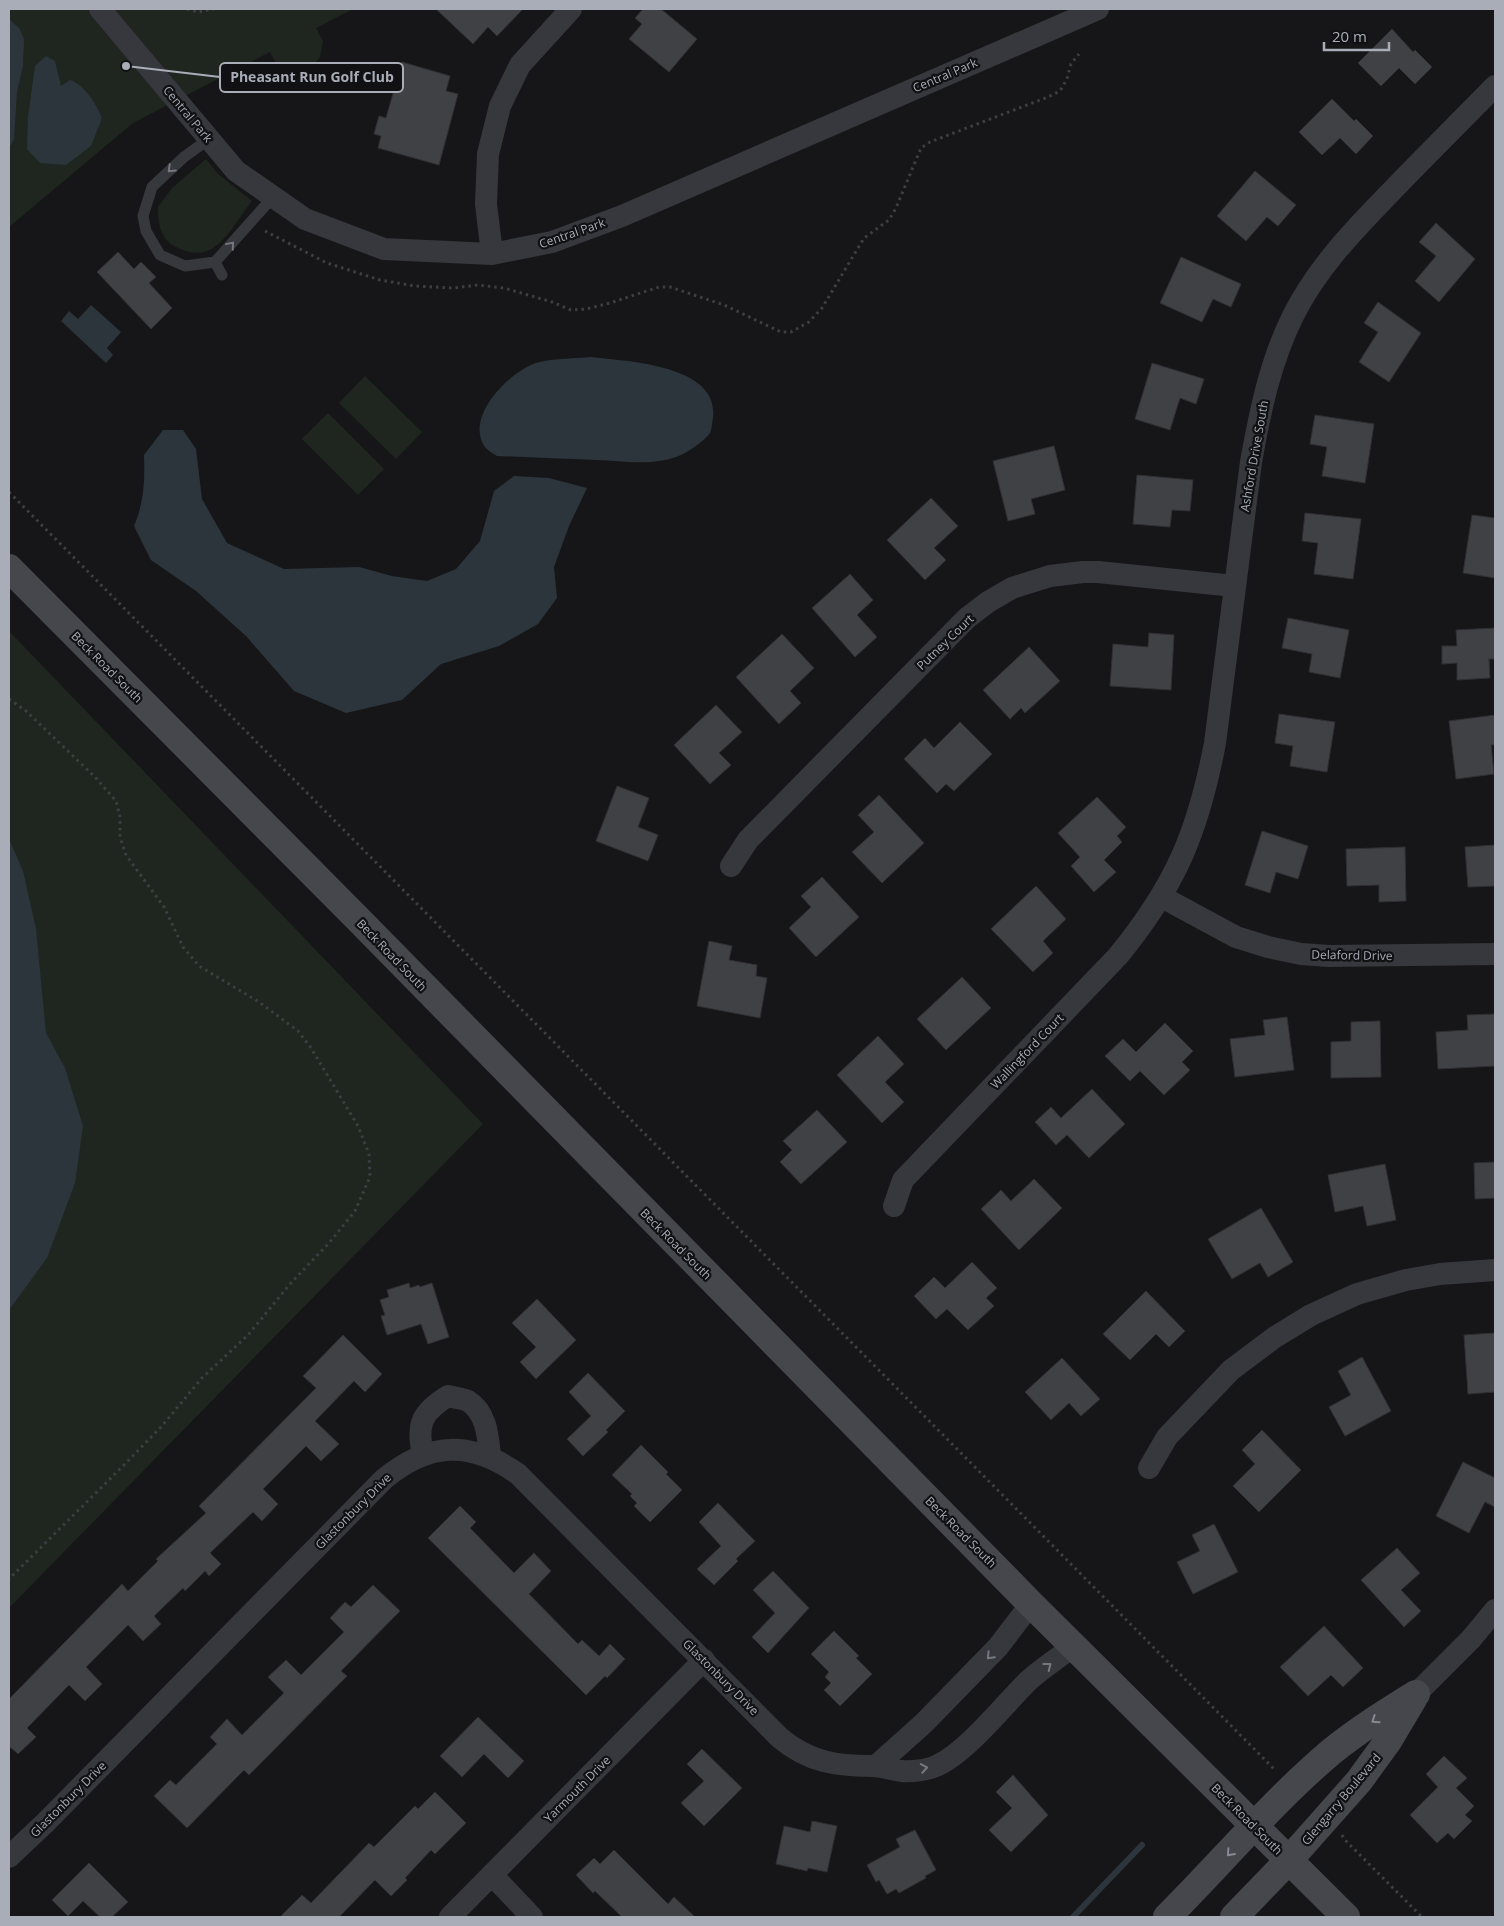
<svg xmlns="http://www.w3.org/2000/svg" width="1504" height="1926" font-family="'Open Sans',sans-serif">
  <rect width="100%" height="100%" fill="#161618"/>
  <path fill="#1e261f" d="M 9,9 L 353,9 L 316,28 L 323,41 L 320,57 L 309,71 L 298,76 C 279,70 279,69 270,52 L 133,123 L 9,227 Z
    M 206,159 L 218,174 L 252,201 C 231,227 216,268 176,247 C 160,239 158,223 158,207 L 172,188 Z
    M 365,376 L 422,432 L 396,459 L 339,403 Z
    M 328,413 L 384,469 L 358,495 L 302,439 Z
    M 9,631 L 483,1124 L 9,1608 Z"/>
  <path fill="#2c353c" d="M 9,19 L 19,28 L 24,39 L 23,66 L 17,92 L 14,139 L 9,148 Z
    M 46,56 L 55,61 L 61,86 L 70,80 C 85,85 96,104 102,118 L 91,146 L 66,165 L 40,163 L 27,149 L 28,117 L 35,66 Z
    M 91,305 L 121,332 L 107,348 L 113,355 L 106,363 L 61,321 L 69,311 L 78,319 Z
    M 590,357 C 624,361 720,364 713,418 C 712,422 712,429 710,433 C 705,440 691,450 683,454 C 657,467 624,461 596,460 C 563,459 530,457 497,456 C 493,453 488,451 485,447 C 464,417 509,372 536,363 C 552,358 572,359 590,357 Z
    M 163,430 L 183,430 L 196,449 L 202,499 L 227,543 L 284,569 L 359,567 L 392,576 L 427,581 L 456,569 L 480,541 L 494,491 L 514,476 L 549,478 L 587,488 L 569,526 L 554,567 L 557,598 L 538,624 L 499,646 L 441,664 L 402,700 L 346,713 L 294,691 L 246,636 L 196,591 L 151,560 L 134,526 C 144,503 145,480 144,455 Z
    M 9,839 L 23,871 L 36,929 L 46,1033 L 65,1068 L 83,1126 L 75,1183 L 47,1258 L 9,1310 Z"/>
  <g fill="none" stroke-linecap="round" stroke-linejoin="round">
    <path stroke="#2c353c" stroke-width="6" d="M 1073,1917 L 1142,1845"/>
  </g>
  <path fill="#404145" stroke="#303034" d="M 436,9 L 523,9 L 497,36 L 488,27 L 473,44 Z
    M 643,9 L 661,9 L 697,39 L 669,72 L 629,39 L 642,24 L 635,18 Z
    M 1392,29 L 1413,52 L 1415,50 L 1432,67 L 1415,84 L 1399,68 L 1381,86 L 1358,63 Z
    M 402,62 L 450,76 L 446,91 L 458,94 L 439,165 L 378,148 L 381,136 L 374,134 L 379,116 L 386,118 Z
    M 1332,99 L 1354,121 L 1356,119 L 1373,136 L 1356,154 L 1340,138 L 1322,155 L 1299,132 Z
    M 1255,171 L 1296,205 L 1278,226 L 1267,217 L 1246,241 L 1217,216 Z
    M 1436,223 L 1475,259 L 1439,302 L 1415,281 L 1436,256 L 1419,242 Z
    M 118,252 L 134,269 L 141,262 L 156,277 L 149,283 L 172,308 L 151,329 L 97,272 Z
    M 1181,257 L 1241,284 L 1231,307 L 1213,299 L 1202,322 L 1160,303 Z
    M 1378,302 L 1421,333 L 1389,382 L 1359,362 L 1378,332 L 1364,323 Z
    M 1152,363 L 1204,379 L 1196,404 L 1180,398 L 1170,430 L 1135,419 Z
    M 1315,415 L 1374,424 L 1365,483 L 1322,476 L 1327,447 L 1310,444 Z
    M 1054,446 L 1065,490 L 1031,499 L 1035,514 L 1008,521 L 993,461 Z
    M 1137,475 L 1193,480 L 1190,511 L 1172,510 L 1170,527 L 1133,524 Z
    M 931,498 L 958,526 L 934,548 L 946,560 L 925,580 L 887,540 Z
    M 1305,513 L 1361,519 L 1353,579 L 1314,574 L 1318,543 L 1302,541 Z
    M 1472,515 L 1495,518 L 1495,578 L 1463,573 Z
    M 850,574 L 873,600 L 857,615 L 877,637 L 855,657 L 812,608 Z
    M 1288,618 L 1349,630 L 1340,678 L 1309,672 L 1312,654 L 1282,648 Z
    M 1495,628 L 1495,659 L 1489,659 L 1490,678 L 1457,680 L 1457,663 L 1442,664 L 1442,646 L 1457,646 L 1456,630 Z
    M 1149,633 L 1174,635 L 1171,690 L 1110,686 L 1113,644 L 1148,647 Z
    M 782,634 L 814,668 L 790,691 L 801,703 L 779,724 L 736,677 Z
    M 1029,647 L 1060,681 L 1025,713 L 1021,708 L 1010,719 L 983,690 Z
    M 716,705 L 742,732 L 719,753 L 731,765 L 710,784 L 674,745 Z
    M 1279,714 L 1335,722 L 1327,772 L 1290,766 L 1293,746 L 1275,743 Z
    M 1495,715 L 1495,745 L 1491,745 L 1494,774 L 1456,779 L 1449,721 Z
    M 960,722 L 992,754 L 954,791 L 946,784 L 937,793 L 904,759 L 925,738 L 934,748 Z
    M 617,786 L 649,798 L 638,827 L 658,835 L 648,861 L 596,841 Z
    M 879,795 L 924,843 L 882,883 L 852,852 L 874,832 L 858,815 Z
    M 1097,797 L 1126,827 L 1117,836 L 1122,842 L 1104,860 L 1116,872 L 1094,892 L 1071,866 L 1080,857 L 1058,833 Z
    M 1262,831 L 1308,846 L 1298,879 L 1276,872 L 1270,893 L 1245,885 Z
    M 1495,845 L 1495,886 L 1468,887 L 1465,847 Z
    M 1405,847 L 1406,901 L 1379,902 L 1379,885 L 1347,886 L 1346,849 Z
    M 822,877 L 859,917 L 816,957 L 789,928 L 811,907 L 801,896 Z
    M 1036,886 L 1066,919 L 1043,941 L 1053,953 L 1033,972 L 991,929 Z
    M 709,941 L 732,946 L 729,960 L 757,965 L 756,976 L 767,978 L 760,1018 L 697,1006 Z
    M 962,977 L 991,1008 L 946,1050 L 917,1019 Z
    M 1495,1014 L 1495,1066 L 1438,1069 L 1436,1032 L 1468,1030 L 1467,1015 Z
    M 1287,1017 L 1294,1070 L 1235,1077 L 1230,1039 L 1265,1035 L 1263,1020 Z
    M 1380,1021 L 1381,1077 L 1331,1078 L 1331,1042 L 1351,1041 L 1351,1022 Z
    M 1165,1023 L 1193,1051 L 1182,1062 L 1190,1070 L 1164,1095 L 1140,1071 L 1130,1081 L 1105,1056 L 1123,1039 L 1136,1052 Z
    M 878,1036 L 904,1064 L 885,1082 L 904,1102 L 882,1123 L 837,1075 Z
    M 1092,1089 L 1125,1124 L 1089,1158 L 1067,1135 L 1056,1145 L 1035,1122 L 1051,1107 L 1061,1118 Z
    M 817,1110 L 847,1142 L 801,1184 L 780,1162 L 792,1150 L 783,1141 Z
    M 1495,1162 L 1495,1198 L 1475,1199 L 1474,1163 Z
    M 1385,1164 L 1396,1220 L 1367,1226 L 1363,1206 L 1335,1212 L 1328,1175 Z
    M 1034,1179 L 1062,1208 L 1019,1250 L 981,1209 L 1001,1190 L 1011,1201 Z
    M 1261,1208 L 1293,1262 L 1268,1277 L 1260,1263 L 1232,1279 L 1208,1239 Z
    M 972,1262 L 997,1288 L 986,1298 L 994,1306 L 968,1330 L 947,1309 L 936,1319 L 914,1296 L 934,1277 L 945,1288 Z
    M 409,1283 L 410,1288 L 419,1285 L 420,1287 L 432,1283 L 449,1337 L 428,1344 L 421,1324 L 387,1335 L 381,1316 L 385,1315 L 380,1300 L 389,1297 L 387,1290 Z
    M 1146,1291 L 1185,1331 L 1169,1347 L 1156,1334 L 1130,1360 L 1103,1334 Z
    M 537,1299 L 576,1340 L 536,1379 L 520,1362 L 536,1347 L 512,1323 Z
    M 1495,1333 L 1495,1392 L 1468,1394 L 1464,1335 Z
    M 343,1335 L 382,1374 L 365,1392 L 354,1381 L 315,1421 L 339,1444 L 321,1461 L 306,1446 L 263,1489 L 278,1504 L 262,1521 L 253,1512 L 210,1553 L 221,1564 L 209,1576 L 205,1571 L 185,1591 L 183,1588 L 154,1616 L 161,1624 L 143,1641 L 128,1625 L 86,1667 L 102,1684 L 85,1701 L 69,1685 L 27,1728 L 36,1737 L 18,1754 L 9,1746 L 9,1699 L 122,1584 L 128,1591 L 158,1561 L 156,1559 L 206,1513 L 199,1506 L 316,1388 L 303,1376 Z
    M 1362,1357 L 1391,1411 L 1345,1436 L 1329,1407 L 1351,1395 L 1338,1371 Z
    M 1062,1358 L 1100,1399 L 1081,1416 L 1069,1403 L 1051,1420 L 1025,1392 Z
    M 588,1373 L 625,1411 L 606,1430 L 608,1432 L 583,1456 L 567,1439 L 591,1416 L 569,1392 Z
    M 1262,1430 L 1301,1470 L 1259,1512 L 1233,1486 L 1255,1464 L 1242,1450 Z
    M 641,1445 L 668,1472 L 666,1474 L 682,1490 L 650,1522 L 634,1506 L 637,1503 L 630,1496 L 632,1494 L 612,1475 Z
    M 1463,1462 L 1495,1478 L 1495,1507 L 1485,1502 L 1469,1533 L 1436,1516 Z
    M 718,1503 L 755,1541 L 736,1559 L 738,1561 L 714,1585 L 697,1569 L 721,1546 L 699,1522 Z
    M 460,1506 L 476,1522 L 470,1528 L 514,1573 L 534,1553 L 551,1571 L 529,1594 L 578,1644 L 582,1640 L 599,1656 L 610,1644 L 625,1659 L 607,1678 L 605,1676 L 586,1695 L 428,1538 Z
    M 1214,1524 L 1238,1572 L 1193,1594 L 1177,1562 L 1200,1551 L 1192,1535 Z
    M 1397,1548 L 1420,1573 L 1401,1590 L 1421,1611 L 1404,1627 L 1361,1580 Z
    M 773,1571 L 809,1608 L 768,1653 L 752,1637 L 775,1613 L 753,1590 Z
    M 373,1585 L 400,1611 L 341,1671 L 347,1676 L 249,1775 L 244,1770 L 187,1828 L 154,1796 L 170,1780 L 176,1785 L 217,1744 L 210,1737 L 227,1719 L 242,1735 L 284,1693 L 268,1677 L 286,1660 L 301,1675 L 344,1632 L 330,1618 L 345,1602 L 351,1607 Z
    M 1324,1626 L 1363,1668 L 1343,1687 L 1331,1675 L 1308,1696 L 1280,1667 Z
    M 834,1631 L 859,1656 L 856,1658 L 872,1674 L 840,1706 L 824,1690 L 831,1683 L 825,1677 L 829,1672 L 811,1654 Z
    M 478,1717 L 524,1761 L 508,1778 L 484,1754 L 462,1777 L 440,1756 Z
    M 702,1749 L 742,1788 L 704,1826 L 681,1803 L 704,1781 L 687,1764 Z
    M 1444,1756 L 1467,1778 L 1456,1788 L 1474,1806 L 1465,1815 L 1472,1821 L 1454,1839 L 1448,1833 L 1437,1843 L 1410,1815 L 1438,1787 L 1426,1774 Z
    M 1013,1775 L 1048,1815 L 1011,1852 L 989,1830 L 1012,1808 L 996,1792 Z
    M 435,1792 L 466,1823 L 435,1854 L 431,1850 L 405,1878 L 407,1880 L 391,1896 L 375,1880 L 339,1917 L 280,1917 L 302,1895 L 311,1903 L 369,1843 L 374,1847 L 415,1806 L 418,1809 Z
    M 812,1821 L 837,1826 L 827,1872 L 808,1868 L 807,1871 L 776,1864 L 784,1826 L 810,1832 Z
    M 915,1830 L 936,1870 L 925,1876 L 926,1878 L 899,1893 L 896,1889 L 887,1894 L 879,1880 L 876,1882 L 867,1865 L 900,1847 L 896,1839 Z
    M 614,1850 L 668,1904 L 674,1897 L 695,1917 L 622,1917 L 595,1891 L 593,1893 L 576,1875 L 594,1858 L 600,1864 Z
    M 89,1863 L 128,1902 L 112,1917 L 100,1917 L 83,1901 L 68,1916 L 52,1900 Z"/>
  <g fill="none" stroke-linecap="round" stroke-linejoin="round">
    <path stroke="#3d3f44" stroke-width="3" stroke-dasharray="2.5 4" stroke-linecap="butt" d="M 187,9 L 198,12 L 214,9
      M 265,231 L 327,263 L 380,280 L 415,286 L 453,288 L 478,285 L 504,288 L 552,302 L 571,310 L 586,309 L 610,303 L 659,287 L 670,287 L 724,305 L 781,332 L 791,332 L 809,322 L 822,308 L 864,238 L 889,220 L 896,208 L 921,148 L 930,142 L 1048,97 L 1060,91 L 1067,79 L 1071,64 L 1079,54
      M 9,492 L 1276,1771
      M 9,699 L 26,711 L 94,776 L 116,801 L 120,817 L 120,837 L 126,855 L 164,907 L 183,947 L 199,966 L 259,1002 L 298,1031 L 311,1048 L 358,1126 L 369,1154 L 370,1177 L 355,1211 L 329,1243 L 290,1284 L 248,1335 L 202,1378 L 161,1427 L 119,1470 L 9,1579
      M 1342,1835 L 1345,1840 L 1422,1917"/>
    <path stroke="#37383d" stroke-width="11" d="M 209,139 L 184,157 L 152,187 L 143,216 L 146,231 L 160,255 L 185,266 L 215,262 L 273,197
      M 215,262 L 222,275"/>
    <path stroke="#37383d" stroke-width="22" d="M 100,9 L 236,171 L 305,219 L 384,249 L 492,254 L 552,242 L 622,216 L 1098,9
      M 492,254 L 486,204 L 488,154 L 500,106 L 520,65 L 571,9
      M 731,866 L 748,840 L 967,618 L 988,602 L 1012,588 L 1050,576 L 1083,572 L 1098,572 L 1234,586
      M 1162,897 L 1236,937 L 1268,947 L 1301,954 L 1329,956 L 1495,954
      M 894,1206 L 903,1180 L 1118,956 C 1176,885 1198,832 1215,743 L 1251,462 C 1260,412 1270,362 1293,316 C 1316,270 1350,234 1386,197 C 1422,159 1459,123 1495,86
      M 423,1454 C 416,1424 422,1412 448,1396 C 454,1398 463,1398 468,1401 C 487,1413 488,1437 490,1456
      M 1149,1468 L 1167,1437 L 1231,1370 L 1275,1337 L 1311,1315 L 1357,1294 L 1406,1280 L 1440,1274 L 1495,1270
      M 1416,1694 L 1471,1639 L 1495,1610
      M 876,1766 L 924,1723 L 998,1647 L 1031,1604
      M 9,1857 L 45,1823 L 384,1479 C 429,1442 470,1440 518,1474 L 780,1738 C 809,1762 836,1766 872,1766 C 882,1766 892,1770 902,1771 C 911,1772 928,1770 936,1766 C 966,1753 1004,1705 1028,1681 C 1042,1668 1059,1658 1073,1646
      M 492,1875 L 532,1917
      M 450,1917 L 704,1660"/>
    <path stroke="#45474d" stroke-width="28" d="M 9,568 L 356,917 L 1031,1604 L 1346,1917
      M 1167,1917 C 1222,1862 1272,1802 1331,1752 C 1358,1730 1387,1712 1416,1694
      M 1234,1917 L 1289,1860 L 1359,1781 L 1388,1741 L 1413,1699"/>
  </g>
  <defs><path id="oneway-chevron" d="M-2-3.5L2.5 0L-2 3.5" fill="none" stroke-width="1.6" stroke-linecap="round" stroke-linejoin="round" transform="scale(1.25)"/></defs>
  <g stroke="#757881">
    <use href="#oneway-chevron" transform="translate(171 169) rotate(136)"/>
    <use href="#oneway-chevron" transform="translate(231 245) rotate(-50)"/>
    <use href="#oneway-chevron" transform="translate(990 1656) rotate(134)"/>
    <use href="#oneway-chevron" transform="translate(1048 1666) rotate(-38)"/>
    <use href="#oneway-chevron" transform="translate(924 1768) rotate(-10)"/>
  </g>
  <g stroke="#858993">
    <use href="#oneway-chevron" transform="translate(1375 1720) rotate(146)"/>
    <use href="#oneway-chevron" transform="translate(1230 1853) rotate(132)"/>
  </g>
  <g text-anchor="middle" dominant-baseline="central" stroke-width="4.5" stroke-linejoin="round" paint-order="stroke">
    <g font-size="12" fill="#a8adb8" stroke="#111113">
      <text transform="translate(945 75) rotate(-23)">Central Park</text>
      <text transform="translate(188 114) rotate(50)">Central Park</text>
      <text transform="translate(572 233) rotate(-19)">Central Park</text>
      <text transform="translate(1254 456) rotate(-80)">Ashford Drive South</text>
      <text transform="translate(945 642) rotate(-44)">Putney Court</text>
      <text transform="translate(107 667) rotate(45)">Beck Road South</text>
      <text transform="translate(392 955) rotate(46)">Beck Road South</text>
      <text transform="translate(1352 955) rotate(1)">Delaford Drive</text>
      <text transform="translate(1027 1051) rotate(-46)">Wallingford Court</text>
      <text transform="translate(676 1244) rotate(45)">Beck Road South</text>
      <text transform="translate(353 1511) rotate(-45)">Glastonbury Drive</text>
      <text transform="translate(961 1532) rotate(45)">Beck Road South</text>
      <text transform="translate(721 1677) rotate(45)">Glastonbury Drive</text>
      <text transform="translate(577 1789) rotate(-45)">Yarmouth Drive</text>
      <text transform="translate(68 1799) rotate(-45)">Glastonbury Drive</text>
      <text transform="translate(1341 1799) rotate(-50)">Glengarry Boulevard</text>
      <text transform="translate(1247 1819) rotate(45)">Beck Road South</text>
    </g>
  </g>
  <path fill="none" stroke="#a8adb8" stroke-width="2" d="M126 66L220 77"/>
  <circle fill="#a8adb8" stroke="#111113" stroke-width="2" cx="126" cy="66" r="5"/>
  <rect fill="#111113" stroke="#a8adb8" stroke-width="2" x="220" y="63" width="183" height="29" rx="5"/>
  <g font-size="14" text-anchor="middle" font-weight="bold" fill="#a8adb8">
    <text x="312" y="82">Pheasant Run Golf Club</text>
  </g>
  <rect width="1504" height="1926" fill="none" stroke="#a8adb8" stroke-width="20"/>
  <path d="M1324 42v8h65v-8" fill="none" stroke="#a8adb8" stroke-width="2.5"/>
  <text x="1332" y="42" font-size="15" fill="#a8adb8" stroke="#111113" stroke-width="4" paint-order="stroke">20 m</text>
</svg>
